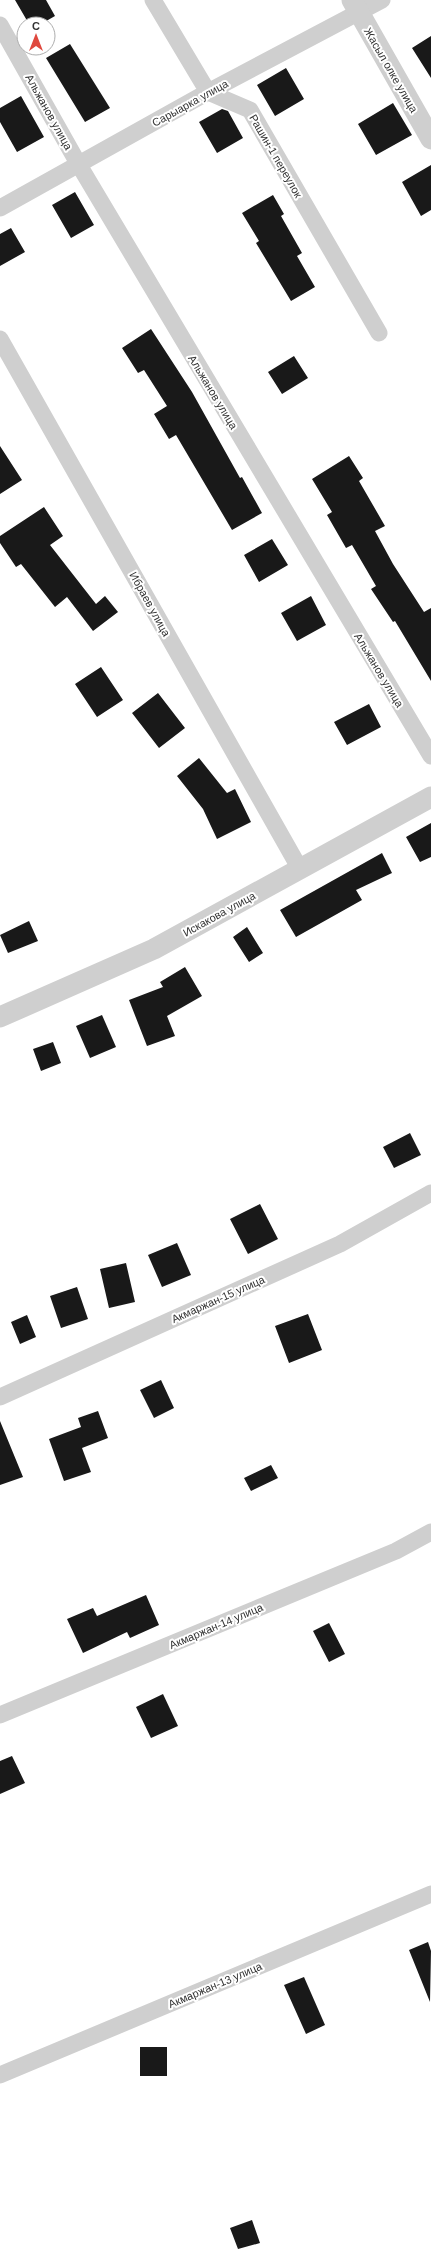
<svg xmlns="http://www.w3.org/2000/svg" width="431" height="2249" font-family="Helvetica,sans-serif">
  <rect width="100%" height="100%" fill="#fff"/>
  <path fill="#191919" d="M 15,0 L 46,0 L 55,16 L 41,24 L 29,24 Z
    M 431,36 L 431,78 L 412,48 Z
    M 70,44 L 110,108 L 85,122 L 46,58 Z
    M 286,68 L 304,99 L 275,116 L 257,85 Z
    M 21,96 L 44,137 L 17,152 L 0,122 L 0,108 Z
    M 393,103 L 412,135 L 376,155 L 358,124 Z
    M 222,109 L 228,111 L 243,138 L 217,153 L 199,122 Z
    M 431,165 L 431,210 L 421,216 L 402,182 Z
    M 75,192 L 94,225 L 71,238 L 52,205 Z
    M 273,195 L 284,214 L 281,216 L 302,253 L 297,256 L 315,287 L 291,301 L 256,243 L 259,241 L 242,213 Z
    M 11,228 L 25,252 L 0,266 L 0,234 Z
    M 151,329 L 192,392 L 240,478 L 242,477 L 262,513 L 232,530 L 176,435 L 169,439 L 154,414 L 167,406 L 144,370 L 138,373 L 122,348 Z
    M 294,356 L 308,378 L 282,394 L 268,372 Z
    M 0,446 L 22,480 L 0,494 Z
    M 349,456 L 363,478 L 359,481 L 385,526 L 375,531 L 393,564 L 424,612 L 431,608 L 431,681 L 395,621 L 393,622 L 371,589 L 376,586 L 352,545 L 346,548 L 327,515 L 332,512 L 312,479 Z
    M 44,507 L 63,536 L 50,545 L 96,604 L 105,596 L 118,612 L 93,631 L 67,597 L 55,607 L 21,564 L 16,567 L 0,543 L 0,536 Z
    M 272,539 L 288,565 L 259,582 L 244,555 Z
    M 311,596 L 326,625 L 297,641 L 281,613 Z
    M 101,667 L 123,700 L 97,717 L 75,684 Z
    M 158,693 L 185,728 L 159,748 L 132,713 Z
    M 369,704 L 381,727 L 347,745 L 334,722 Z
    M 199,758 L 227,793 L 235,789 L 251,822 L 217,839 L 203,809 L 177,776 Z
    M 431,823 L 431,857 L 420,862 L 406,837 Z
    M 382,853 L 392,873 L 356,890 L 362,900 L 296,937 L 280,910 Z
    M 29,921 L 38,941 L 8,953 L 0,935 Z
    M 247,927 L 263,953 L 249,962 L 233,937 Z
    M 185,967 L 202,996 L 167,1016 L 175,1036 L 147,1046 L 129,1000 L 163,987 L 160,982 Z
    M 102,1015 L 116,1047 L 90,1058 L 76,1026 Z
    M 53,1042 L 61,1063 L 41,1071 L 33,1049 Z
    M 410,1133 L 421,1155 L 394,1168 L 383,1147 Z
    M 260,1204 L 278,1239 L 248,1254 L 230,1219 Z
    M 177,1243 L 191,1275 L 162,1287 L 148,1255 Z
    M 126,1263 L 135,1302 L 109,1308 L 100,1269 Z
    M 77,1287 L 88,1319 L 61,1328 L 50,1296 Z
    M 308,1314 L 322,1350 L 289,1363 L 275,1326 Z
    M 27,1315 L 36,1337 L 20,1344 L 11,1322 Z
    M 161,1380 L 174,1408 L 154,1418 L 140,1390 Z
    M 98,1411 L 108,1438 L 82,1448 L 91,1472 L 64,1481 L 49,1439 L 81,1427 L 78,1418 Z
    M 0,1421 L 23,1477 L 0,1485 Z
    M 271,1465 L 278,1478 L 251,1491 L 244,1478 Z
    M 146,1595 L 159,1625 L 130,1638 L 127,1632 L 83,1653 L 67,1619 L 93,1608 L 97,1616 Z
    M 329,1623 L 345,1654 L 329,1662 L 313,1631 Z
    M 163,1694 L 178,1726 L 151,1738 L 136,1707 Z
    M 12,1756 L 25,1783 L 0,1794 L 0,1761 Z
    M 428,1942 L 431,1951 L 430,2002 L 409,1950 Z
    M 304,1977 L 325,2025 L 306,2034 L 284,1985 Z
    M 140,2047 L 167,2047 L 167,2076 L 140,2076 Z
    M 252,2220 L 260,2243 L 238,2249 L 230,2228 Z"/>
  <g fill="none" stroke-linecap="round" stroke-linejoin="round">
    <path stroke="#cfcfcf" stroke-width="17" d="M 153,0 L 208,92 L 250,110 L 379,333
      M 0,25 L 79,165 L 431,756
      M 0,208 L 208,92 L 382,0
      M 0,339 L 300,869
      M 0,1397 L 340,1244 L 431,1193
      M 0,1715 L 396,1551 L 431,1532
      M 0,2075 L 431,1894"/>
    <path stroke="#cfcfcf" stroke-width="21" d="M 352,0 L 431,139
      M 0,1017 L 154,949 L 431,797"/>
  </g>
  <g text-anchor="middle" dominant-baseline="central" stroke-width="4" stroke-linejoin="round" paint-order="stroke">
    <g font-size="11" fill="#323232" stroke="#fff">
      <text transform="translate(391 70) rotate(60)">Жасыл олке улица</text>
      <text transform="translate(190 103) rotate(-29)">Сарыарка улица</text>
      <text transform="translate(49 112) rotate(61)">Альжанов улица</text>
      <text transform="translate(276 156) rotate(60)">Рашин-1 переулок</text>
      <text transform="translate(213 392) rotate(59)">Альжанов улица</text>
      <text transform="translate(150 604) rotate(61)">Ибраев улица</text>
      <text transform="translate(379 670) rotate(59)">Альжанов улица</text>
      <text transform="translate(219 914) rotate(-29)">Искакова улица</text>
      <text transform="translate(218 1299) rotate(-24)">Акмаржан-15 улица</text>
      <text transform="translate(216 1626) rotate(-23)">Акмаржан-14 улица</text>
      <text transform="translate(215 1985) rotate(-23)">Акмаржан-13 улица</text>
    </g>
  </g>
  <g transform="translate(36 36)"><circle r="19" fill="#ffffff" stroke="#adadad"/>
  <path d="M0-3L7 15L0 10L-7 15Z" fill="#df483e"/>
  <text y="-6" font-size="11" font-weight="bold" text-anchor="middle" fill="#323232">С</text>
  </g>
</svg>
